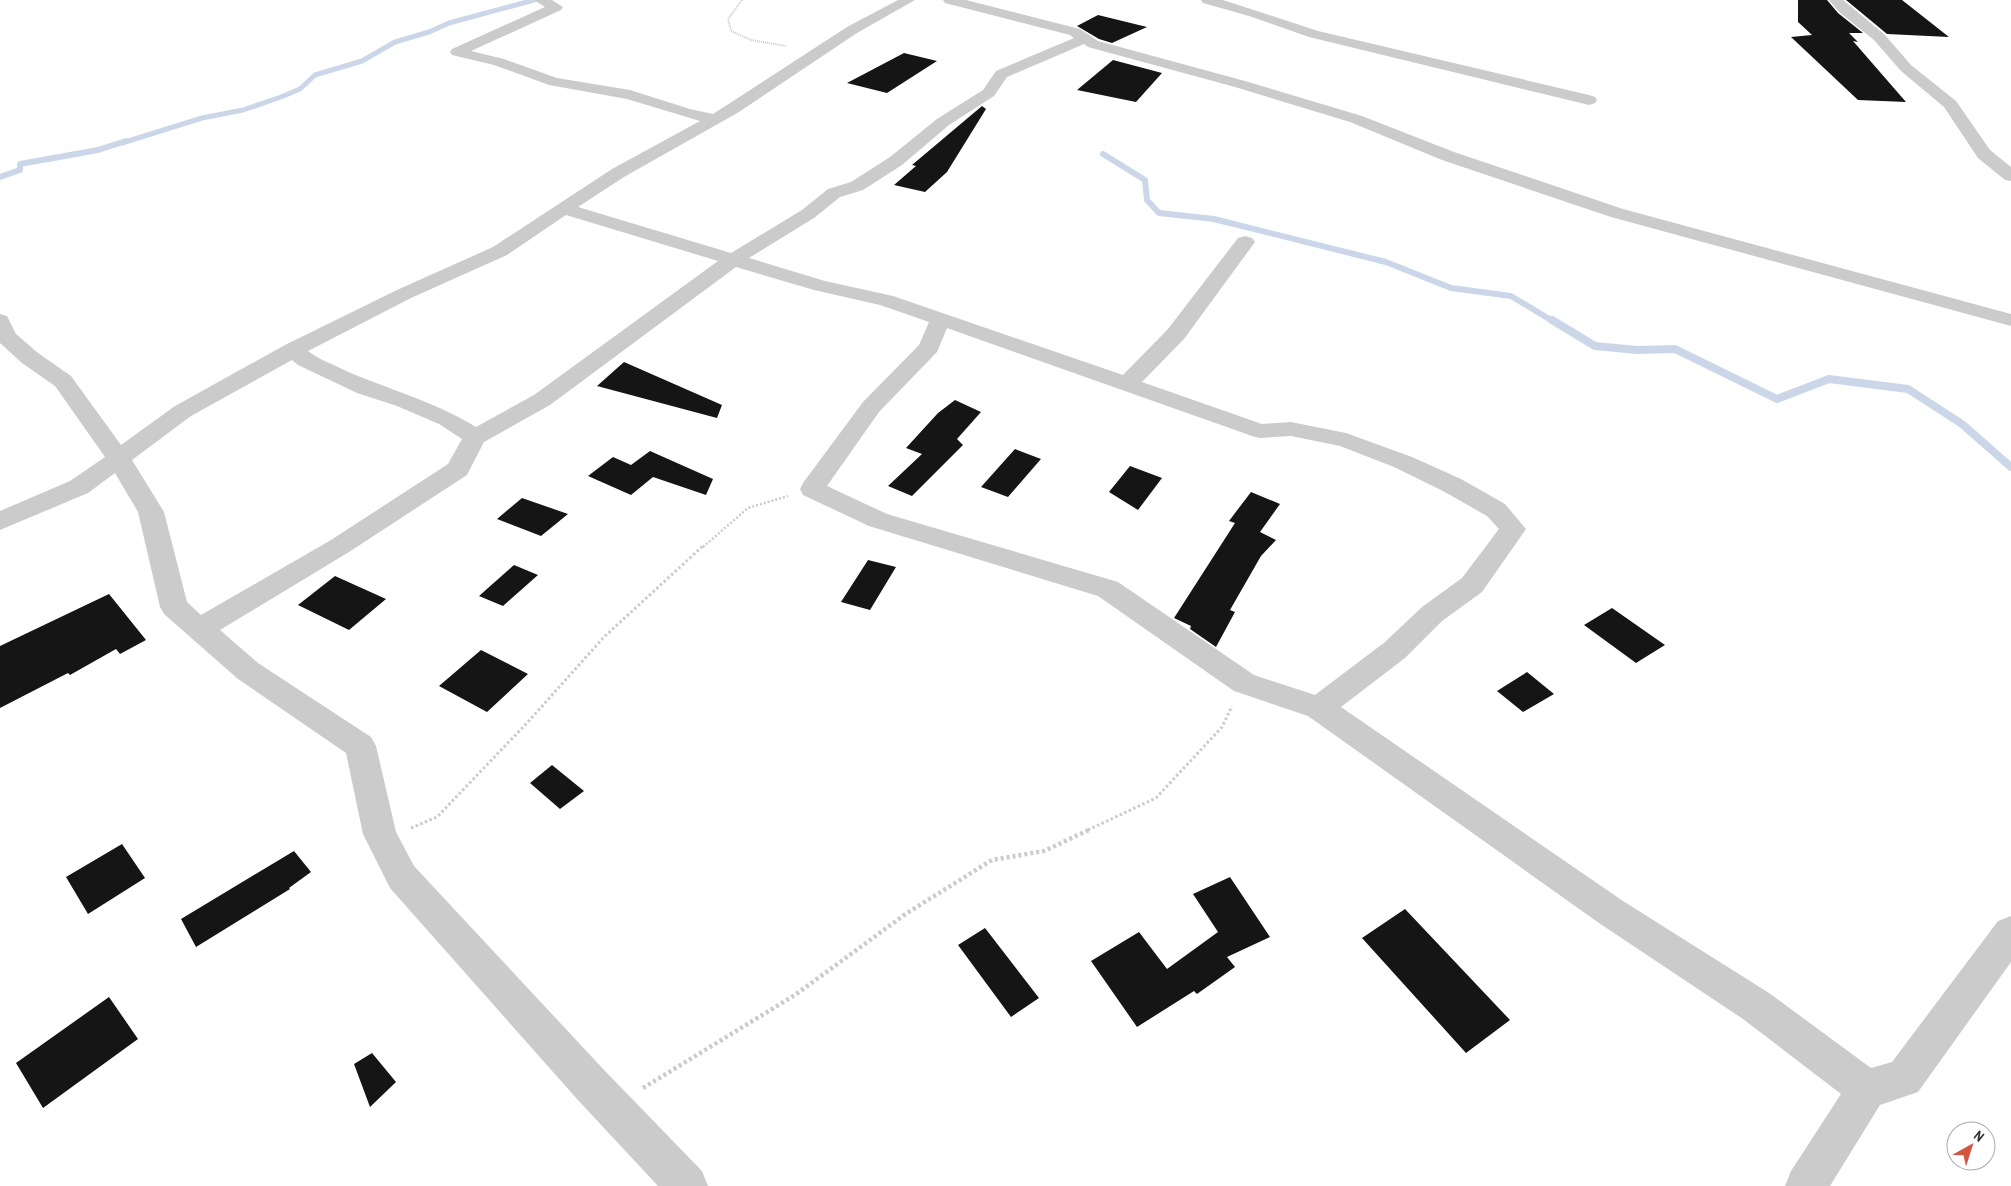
<svg xmlns="http://www.w3.org/2000/svg" width="2011" height="1186" font-family="'Archivo Narrow',sans-serif">
  <rect width="100%" height="100%" fill="#fff"/>
  <g fill="none" stroke-linecap="round" stroke-linejoin="round">
    <path stroke="#cbd7e8" stroke-width="5" d="M 122,143 L 202,118 L 243,110 L 281,97 L 300,89 L 315,75 L 362,61 L 395,42 L 429,32 L 449,23 L 534,0"/>
    <path stroke="#cbd7e8" stroke-width="6" d="M 1103,154 L 1145,180 L 1147,200 L 1159,213 L 1214,219 L 1386,262 L 1451,288 L 1511,296 L 1554,322
      M 0,177 L 20,170 L 20,164 L 98,150 L 126,141"/>
    <path stroke="#cbd7e8" stroke-width="8" d="M 1552,320 L 1595,346 L 1637,350 L 1675,349 L 1777,399 L 1829,379 L 1908,389 L 1962,424 L 2011,467"/>
  </g>
  <path fill="#151515" d="M 1798,0 L 1827,0 L 1838,13 L 1863,33 L 1849,33 L 1858,42 L 1853,41 L 1906,102 L 1858,100 L 1791,37 L 1812,35 L 1798,22 Z
    M 1846,0 L 1902,0 L 1949,37 L 1887,34 Z
    M 1098,15 L 1147,27 L 1112,43 L 1099,39 L 1077,26 Z
    M 904,53 L 937,61 L 887,93 L 847,83 Z
    M 1113,60 L 1162,73 L 1136,102 L 1077,90 Z
    M 982,106 L 986,109 L 947,172 L 925,192 L 894,185 L 916,166 L 912,165 Z
    M 624,362 L 722,405 L 717,418 L 597,386 Z
    M 955,400 L 981,412 L 957,439 L 963,445 L 912,496 L 888,486 L 922,454 L 906,448 L 938,413 Z
    M 1015,449 L 1041,459 L 1008,497 L 981,487 Z
    M 650,451 L 713,479 L 706,495 L 653,477 L 631,495 L 588,476 L 613,457 L 631,465 Z
    M 1130,466 L 1162,478 L 1138,510 L 1109,492 Z
    M 1251,492 L 1280,504 L 1260,532 L 1276,540 L 1261,556 L 1230,610 L 1235,612 L 1216,647 L 1190,629 L 1191,626 L 1174,618 L 1235,523 L 1229,521 Z
    M 522,498 L 568,514 L 541,536 L 497,519 Z
    M 868,560 L 896,567 L 870,610 L 841,602 Z
    M 514,565 L 538,575 L 503,606 L 479,596 Z
    M 335,576 L 386,599 L 349,630 L 298,605 Z
    M 109,594 L 146,640 L 120,654 L 116,649 L 70,675 L 68,673 L 0,708 L 0,646 Z
    M 1612,608 L 1665,645 L 1636,663 L 1584,625 Z
    M 481,650 L 528,674 L 487,712 L 439,686 Z
    M 1527,672 L 1554,694 L 1523,712 L 1497,691 Z
    M 552,765 L 584,791 L 560,809 L 530,783 Z
    M 122,844 L 145,878 L 88,914 L 66,877 Z
    M 294,851 L 311,872 L 289,888 L 290,889 L 196,947 L 181,919 Z
    M 1230,877 L 1270,937 L 1227,957 L 1235,967 L 1197,994 L 1194,991 L 1137,1027 L 1091,961 L 1139,932 L 1167,969 L 1218,932 L 1193,894 Z
    M 1405,909 L 1510,1020 L 1466,1053 L 1362,938 Z
    M 985,928 L 1039,998 L 1011,1017 L 958,945 Z
    M 109,997 L 138,1039 L 43,1108 L 16,1063 Z
    M 372,1053 L 396,1082 L 370,1107 L 354,1064 Z"/>
  <g fill="none" stroke-linecap="round" stroke-linejoin="round">
    <path stroke="#cbcbcb" stroke-width="2" stroke-dasharray="1 1" stroke-linecap="butt" d="M 742,0 L 728,19 L 731,31 L 751,40 L 786,46"/>
    <path stroke="#cbcbcb" stroke-width="2.5" stroke-dasharray="2 2" stroke-linecap="butt" d="M 703,547 L 748,508 L 788,496"/>
    <path stroke="#cbcbcb" stroke-width="3" stroke-dasharray="2.5 2.5" stroke-linecap="butt" d="M 411,828 L 437,817 L 527,723 L 604,637 L 704,545
      M 1088,830 L 1156,798 L 1222,727 L 1232,706"/>
    <path stroke="#cbcbcb" stroke-width="4.5" stroke-dasharray="3 3" stroke-linecap="butt" d="M 643,1088 L 795,995 L 907,913 L 992,860 L 1044,851 L 1091,829"/>
    <path fill="#cbcbcb" fill-rule="evenodd" d="M 534,0 L 552,0 L 563,7 L 561,10 L 471,51 L 504,59 L 557,78 L 630,90 L 690,109 L 713,114 L 847,27 L 898,0 L 915,0 L 857,33 L 739,112 L 624,177 L 578,207 L 731,253 L 802,210 L 828,189 L 851,182 L 890,157 L 937,119 L 983,90 L 996,71 L 1074,38 L 1070,35 L 945,3 L 943,0 L 966,0 L 1080,29 L 1098,41 L 1245,81 L 1362,116 L 1454,152 L 1623,209 L 2011,314 L 2011,326 L 1611,217 L 1442,160 L 1350,122 L 1235,87 L 1088,47 L 1084,44 L 1007,77 L 994,96 L 949,125 L 902,165 L 863,190 L 840,197 L 814,218 L 749,258 L 825,281 L 893,296 L 1123,375 L 1168,329 L 1238,238 L 1245,236 L 1252,238 L 1255,242 L 1184,339 L 1142,382 L 1262,424 L 1291,422 L 1346,433 L 1412,457 L 1461,479 L 1505,504 L 1526,529 L 1482,592 L 1442,621 L 1405,658 L 1341,707 L 1623,901 L 1769,993 L 1871,1068 L 1892,1062 L 1998,921 L 2011,916 L 2011,962 L 1918,1092 L 1880,1105 L 1830,1186 L 1785,1186 L 1791,1171 L 1841,1094 L 1743,1019 L 1599,923 L 1308,716 L 1234,691 L 1098,596 L 869,526 L 803,495 L 800,489 L 803,483 L 863,402 L 919,345 L 929,322 L 880,305 L 814,290 L 736,267 L 550,405 L 484,442 L 467,475 L 349,552 L 220,630 L 258,663 L 371,737 L 376,746 L 396,832 L 414,866 L 605,1071 L 702,1171 L 708,1186 L 658,1186 L 577,1099 L 390,888 L 363,834 L 346,753 L 238,679 L 164,614 L 160,607 L 138,512 L 115,473 L 88,493 L 0,530 L 0,511 L 70,481 L 105,457 L 55,386 L 22,363 L 0,343 L 0,314 L 7,316 L 16,334 L 38,353 L 71,376 L 121,445 L 175,406 L 285,345 L 397,290 L 493,247 L 612,169 L 700,121 L 627,99 L 549,85 L 494,65 L 452,55 L 450,52 L 452,49 L 545,7 ZM 566,215 L 718,261 L 534,395 L 476,427 C 434,401 386,389 342,369 C 330,363 318,359 308,351 L 411,298 L 507,255 ZM 947,328 L 1252,436 L 1260,438 L 1291,436 L 1340,446 L 1394,467 L 1443,491 L 1487,516 L 1499,529 L 1462,578 L 1422,607 L 1385,642 L 1315,695 L 1254,675 L 1118,582 L 887,514 L 827,486 L 879,412 L 937,352 ZM 292,360 L 298,365 L 357,393 L 397,406 L 439,424 L 462,439 L 448,464 L 331,540 L 201,615 L 187,602 L 164,512 L 132,460 L 191,416 Z
      M 1201,0 L 1223,0 L 1318,31 L 1589,95 L 1595,97 L 1597,100 L 1595,103 L 1589,105 L 1309,37 L 1249,16 L 1203,3 Z
      M 1829,0 L 1843,0 L 1884,34 L 1911,65 L 1956,101 L 1990,150 L 2011,167 L 2011,181 L 2005,180 L 1978,158 L 1944,107 L 1901,71 L 1874,40 L 1839,12 Z"/>
  </g>
  <g transform="translate(1971 1146) rotate(39)"><circle r="24" fill="#ffffff" stroke="#ababab"/>
  <path d="M0-4L9 19L0 12L-9 19Z" fill="#d55341"/>
  <text y="-8" font-size="14" font-weight="bold" text-anchor="middle" fill="#2e2e2e">N</text>
  </g>
</svg>
